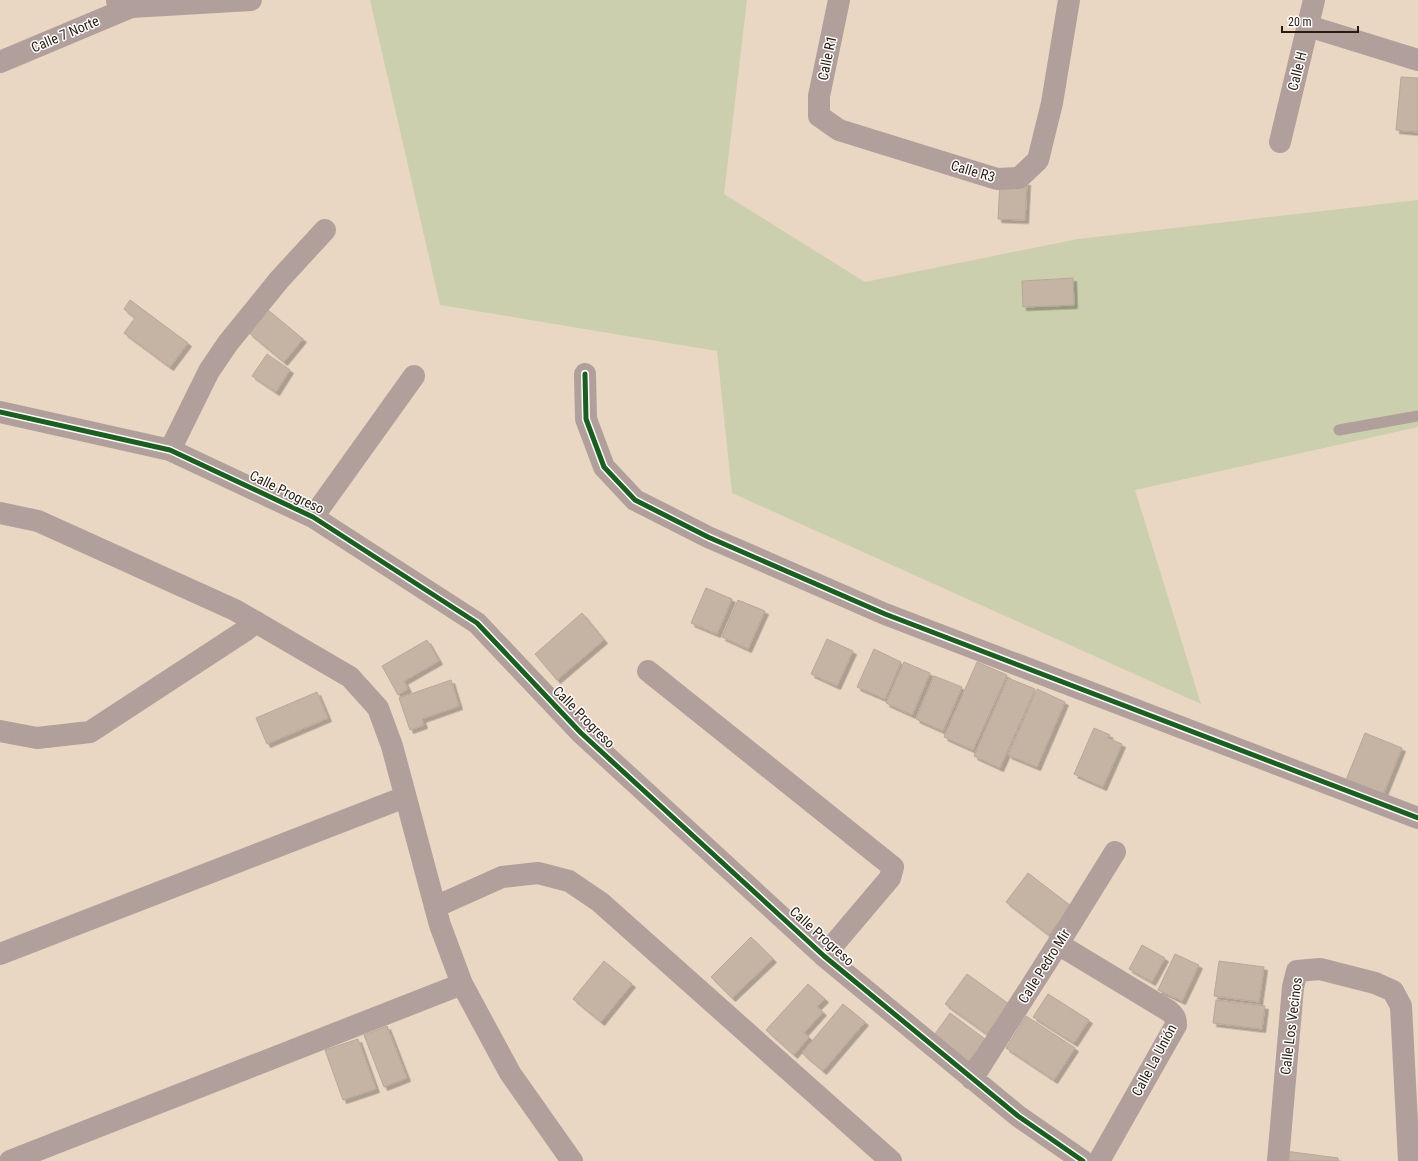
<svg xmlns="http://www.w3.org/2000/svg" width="1418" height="1161" font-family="'Roboto Condensed',sans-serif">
  <defs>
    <filter id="shadow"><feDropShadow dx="3.5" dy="3.5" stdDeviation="0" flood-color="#0004"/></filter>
  </defs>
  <rect width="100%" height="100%" fill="#e9d6c3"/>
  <path fill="#cccfae" d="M 370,0 L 747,0 L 724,194 L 865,282 L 1078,239 L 1418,200 L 1418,427 L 1135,490 L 1201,704 L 732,493 L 717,351 L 440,305 Z"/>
  <path fill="#c5b4a3" stroke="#b7a899" filter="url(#shadow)" d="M 1401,77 L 1418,78 L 1418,132 L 1396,130 Z
    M 1000,181 L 1027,182 L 1025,220 L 998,219 Z
    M 1073,278 L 1074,305 L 1023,307 L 1022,281 Z
    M 130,300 L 188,343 L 170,367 L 124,333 L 135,318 L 124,309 Z
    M 268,310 L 303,339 L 284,362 L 249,333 Z
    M 267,354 L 290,370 L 276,392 L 252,376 Z
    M 706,588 L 732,599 L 717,634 L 691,623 Z
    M 738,600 L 765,611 L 748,649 L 722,637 Z
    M 582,613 L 604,640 L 557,680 L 535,654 Z
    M 827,639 L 853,651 L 837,686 L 811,674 Z
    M 427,640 L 439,661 L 404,681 L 408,689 L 398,695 L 382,666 Z
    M 874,649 L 901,662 L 885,699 L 857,687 Z
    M 904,662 L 930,673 L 912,715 L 886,703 Z
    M 977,662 L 1007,675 L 973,750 L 944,737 Z
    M 934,676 L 962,687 L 943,731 L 916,719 Z
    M 1008,678 L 1035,689 L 1000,768 L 974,756 Z
    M 451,680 L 459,706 L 422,719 L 424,725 L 410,730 L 399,698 Z
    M 1037,689 L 1065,702 L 1037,767 L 1008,755 Z
    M 317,692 L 328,718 L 267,744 L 256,718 Z
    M 1094,728 L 1110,735 L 1108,738 L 1122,744 L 1103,787 L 1074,774 Z
    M 1365,733 L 1402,748 L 1383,795 L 1346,780 Z
    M 1028,873 L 1071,906 L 1049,935 L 1006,902 Z
    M 751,937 L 773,959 L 732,998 L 711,977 Z
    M 1142,945 L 1165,958 L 1152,982 L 1129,969 Z
    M 1175,954 L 1199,965 L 1182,1001 L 1158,990 Z
    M 604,961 L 632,984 L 601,1022 L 573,999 Z
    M 1219,961 L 1264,967 L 1259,1002 L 1214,996 Z
    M 967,974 L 1009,1004 L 987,1034 L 945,1004 Z
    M 808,984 L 825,999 L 817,1007 L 823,1012 L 804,1033 L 809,1037 L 794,1055 L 766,1030 Z
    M 1048,994 L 1089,1020 L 1074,1043 L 1033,1017 Z
    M 1216,1000 L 1265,1006 L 1262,1029 L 1213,1023 Z
    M 843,1004 L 865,1022 L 823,1071 L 802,1053 Z
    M 950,1013 L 985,1039 L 965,1066 L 930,1041 Z
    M 1026,1016 L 1075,1048 L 1054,1080 L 1006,1048 Z
    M 387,1026 L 407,1078 L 384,1087 L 364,1035 Z
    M 358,1039 L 376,1089 L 343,1100 L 325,1050 Z
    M 1285,1151 L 1338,1158 L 1338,1161 L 1284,1161 Z"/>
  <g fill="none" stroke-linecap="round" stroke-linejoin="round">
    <path stroke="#b09f9b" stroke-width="11" d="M 1339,430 L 1418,416"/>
    <path stroke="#b09f9b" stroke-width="22" d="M 839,0 L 819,96 L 819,116 L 839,130 L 997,179 L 1019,178 L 1038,160 L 1052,103 L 1069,0
      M 117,1 L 131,7 L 251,0
      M 1308,26 L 1418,60
      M 0,62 L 131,7
      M 1280,142 L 1314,0
      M 585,374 L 586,419 L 604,467 L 635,500 L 708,537 L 885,614 L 1418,818
      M 0,412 L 170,450 L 313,517 L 477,623 L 581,733 L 824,956 L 1018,1116 L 1083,1161
      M 170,450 L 209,371 L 228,343 L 279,280 L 325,230
      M 0,513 L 38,521 L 235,610 L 350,677 L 378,708 L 392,746 L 440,925 L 462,984 L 510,1073 L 572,1161
      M 313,517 L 414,376
      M 648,671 L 893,867 L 890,878 L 824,956
      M 0,731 L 37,738 L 90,732 L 246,630 L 256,622
      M 435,907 L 502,877 L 538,873 L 569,881 L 600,902 L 891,1161
      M 1058,944 L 1169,1011 C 1174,1015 1176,1018 1176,1025 L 1099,1161
      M 0,954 L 405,797
      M 972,1079 L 1058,944 L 1115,852
      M 10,1161 L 462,984
      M 1278,1161 L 1293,987 L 1297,971 L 1320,969 L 1375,983 L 1393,991 L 1401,1006 L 1409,1161"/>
    <defs>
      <path id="cycleway" d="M 585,374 L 586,419 L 604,467 L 635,500 L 708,537 L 885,614 L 1418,818
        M 0,412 L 170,450 L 313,517 L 477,623 L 581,733 L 824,956 L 1018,1116 L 1083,1161"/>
    </defs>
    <use href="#cycleway" stroke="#fefefe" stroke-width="8"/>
    <use href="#cycleway" stroke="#1b5e20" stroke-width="5"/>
  </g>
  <g text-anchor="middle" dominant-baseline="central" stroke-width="3" stroke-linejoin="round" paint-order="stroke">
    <g font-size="14" fill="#291c0e" stroke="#fefefe">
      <text transform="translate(65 34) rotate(-23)">Calle 7 Norte</text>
      <text transform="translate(827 58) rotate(-78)">Calle R1</text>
      <text transform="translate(1297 71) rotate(-76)">Calle H</text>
      <text transform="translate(973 171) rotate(16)">Calle R3</text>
      <text transform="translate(287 492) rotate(26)">Calle Progreso</text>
      <text transform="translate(584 717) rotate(45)">Calle Progreso</text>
      <text transform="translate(822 936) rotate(42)">Calle Progreso</text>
      <text transform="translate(1044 966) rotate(-58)">Calle Pedro Mir</text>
      <text transform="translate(1291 1026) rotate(-83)">Calle Los Vecinos</text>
      <text transform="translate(1154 1060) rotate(-62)">Calle La Unión</text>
    </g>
  </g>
  <path d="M1282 26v6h76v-6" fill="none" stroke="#291c0e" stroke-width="2"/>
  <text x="1288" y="26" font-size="12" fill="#291c0e" stroke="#fefefe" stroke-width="3" paint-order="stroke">20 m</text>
</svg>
